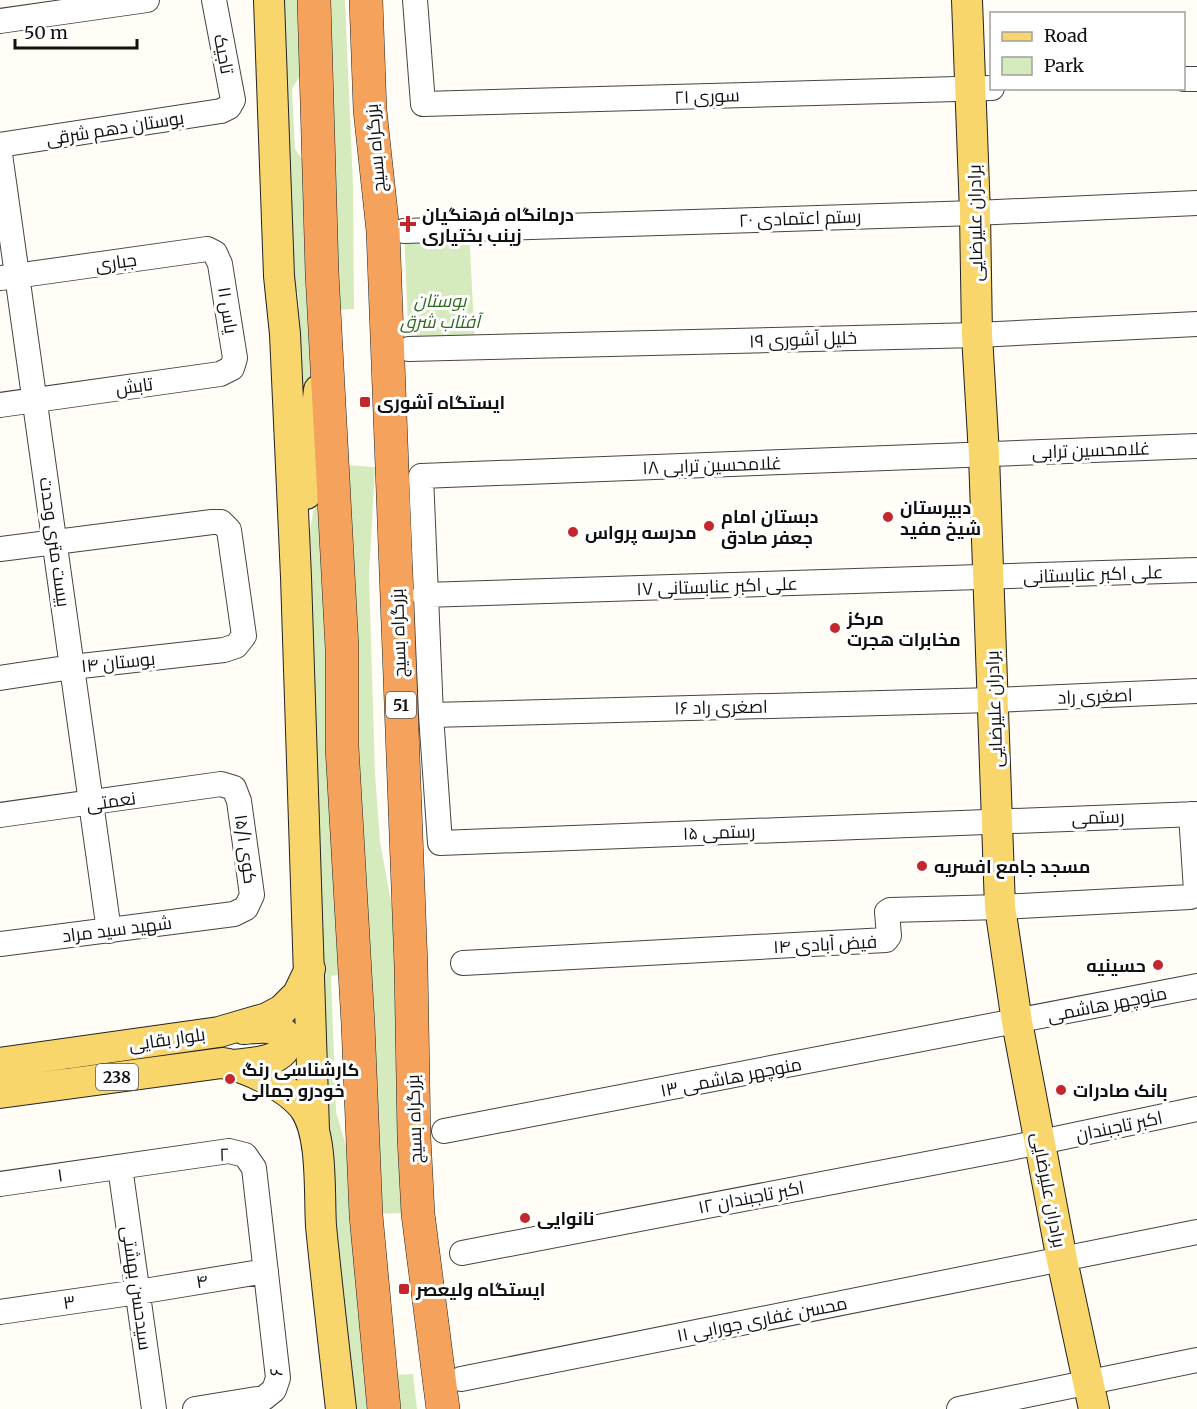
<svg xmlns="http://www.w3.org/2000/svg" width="1197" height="1409" font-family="Merriweather,Cairo,serif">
  <rect width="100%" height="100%" fill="#fffdf5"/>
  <path fill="#d5ebbd" d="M 276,0 L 301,0 L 303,71 L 292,89 L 295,149 L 307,166 L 314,338 L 308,474 L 298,293 L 287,273 Z
    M 324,0 L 345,0 L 353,187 L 354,309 L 338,310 Z
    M 469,229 L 475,348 L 409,349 L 404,231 Z
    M 322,459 L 343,974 L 331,976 L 336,1112 L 346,1146 L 350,1171 L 372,1409 L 348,1409 L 341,1357 L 317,946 L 319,821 L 309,777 L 305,601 L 310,531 Z
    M 346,465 L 375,467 L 369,576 L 375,774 L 380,842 L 393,913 L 404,1213 L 378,1214 Z
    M 413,1374 L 417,1409 L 397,1409 L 392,1375 Z"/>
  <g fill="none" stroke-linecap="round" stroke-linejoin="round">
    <defs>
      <path id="minor" d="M 415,0 L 423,104 L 992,88
        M 0,21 L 147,0
        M 1184,79 L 1197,79
        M 0,145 L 221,111 L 229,107 L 233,100 L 214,0
        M 0,154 L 109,931
        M 404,231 L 975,213 L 1197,203
        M 409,349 L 977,335 L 1197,324
        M 0,405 L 220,374 L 232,368 L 235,358 L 220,264 L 215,253 L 207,249 L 1,278
        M 1197,446 L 421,476 L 431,715 L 440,843 L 1197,814
        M 0,549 L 212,522 L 221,522 L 229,530 L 244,636 L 236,646 L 224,650 L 72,667 L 0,678
        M 424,595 L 1197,570
        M 431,715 L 993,700 L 1197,691
        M 0,815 L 221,784 L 234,788 L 239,801 L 252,895 L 246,908 L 234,914 L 0,944
        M 463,963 L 886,940 L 889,936 L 887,912 L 890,910 L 1000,907 L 1190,897 L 1194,895 L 1196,891 L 1191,814
        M 444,1131 L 1197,986
        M 120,1167 L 154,1409
        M 0,1184 L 229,1151 L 245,1155 L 254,1168 L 278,1378 L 274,1390 L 264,1398 L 195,1409
        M 462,1253 L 1041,1142 L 1197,1109
        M 0,1312 L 138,1292 L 266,1271
        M 461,1379 L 1197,1232
        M 959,1409 L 1197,1360"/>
      <path id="major" d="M 269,0 L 279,276 L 285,334 L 296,577 L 314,1130
        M 967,0 L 975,213 L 977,335 L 984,455 L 1000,907 L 1017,1022 L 1062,1260 L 1094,1409
        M 306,494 L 319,390
        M 0,1063 L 219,1032 L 267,1018 L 282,1010 L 298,994 L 310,969
        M 235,1065 C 248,1063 265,1063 277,1056 C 282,1053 285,1050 286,1045 C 291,1023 257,1028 244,1029
        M 0,1093 L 222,1063 C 246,1066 290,1088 305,1109 C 323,1136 319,1193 321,1226 C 327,1287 334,1348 341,1409"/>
      <path id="highway" d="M 314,0 L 322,273 L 342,648 L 342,747 L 358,1024 L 366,1215 L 384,1409
        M 366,0 L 370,110 L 383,231 L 411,966 L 414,1137 L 418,1214 L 443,1409"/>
    </defs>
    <use href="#minor" stroke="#444" stroke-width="26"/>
    <use href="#major" stroke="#222" stroke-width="32"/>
    <use href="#highway" stroke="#222" stroke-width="34"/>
    <use href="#minor" stroke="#fff" stroke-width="24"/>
    <use href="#major" stroke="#f9d66b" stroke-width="30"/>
    <use href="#highway" stroke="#f5a25d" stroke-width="33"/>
  </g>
  <g fill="#c4262e" stroke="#fff" stroke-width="2">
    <path d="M405 215h6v6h6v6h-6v6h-6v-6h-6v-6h6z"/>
    <rect x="359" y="396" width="12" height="12" rx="3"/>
    <circle cx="888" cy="517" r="6"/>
    <circle cx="709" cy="526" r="6"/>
    <circle cx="573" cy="532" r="6"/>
    <circle cx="835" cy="628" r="6"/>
    <circle cx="922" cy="866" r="6"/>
    <circle cx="1158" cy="965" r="6"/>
    <circle cx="230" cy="1079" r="6"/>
    <circle cx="1061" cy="1090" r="6"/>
    <circle cx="525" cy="1218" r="6"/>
    <rect x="398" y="1283" width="12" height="12" rx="3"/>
  </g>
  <g text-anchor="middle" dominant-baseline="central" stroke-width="6" stroke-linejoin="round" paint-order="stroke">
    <g fill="#fff" stroke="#585858" stroke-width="1.5">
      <rect x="386" y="692" width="30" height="26" rx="4.5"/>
      <rect x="96" y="1064" width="42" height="26" rx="4.5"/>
    </g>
    <g font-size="16" font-weight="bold" fill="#111">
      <text x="401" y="705">51</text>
      <text x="117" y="1077">238</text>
    </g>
    <g font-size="18" fill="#111" stroke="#fff">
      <text transform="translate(224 54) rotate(79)">تاجیک</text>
      <text transform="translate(707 96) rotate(-2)">سوری ۲۱</text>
      <text transform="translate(115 128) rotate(-9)">بوستان دهم شرقی</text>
      <text transform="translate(375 148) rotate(-95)">بزرگراه بسیج</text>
      <text transform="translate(800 218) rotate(-2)">رستم اعتمادی ۲۰</text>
      <text transform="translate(975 223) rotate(-91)">برادران علیرضایی</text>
      <text transform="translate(116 262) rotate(-8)">جباری</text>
      <text transform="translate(228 310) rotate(81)">یاس ۱۱</text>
      <text transform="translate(803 339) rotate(-2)">خلیل آشوری ۱۹</text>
      <text transform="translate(134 386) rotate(-8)">تابش</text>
      <text transform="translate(1091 450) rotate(-2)">غلامحسین ترابی</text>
      <text transform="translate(712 465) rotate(-2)">غلامحسین ترابی ۱۸</text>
      <text transform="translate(55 542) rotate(82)">بیست متری وحدت</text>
      <text transform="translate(1093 574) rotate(-2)">علی اکبر عنابستانی</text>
      <text transform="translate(717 586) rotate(-2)">علی اکبر عنابستانی ۱۷</text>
      <text transform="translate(398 633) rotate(-92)">بزرگراه بسیج</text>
      <text transform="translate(118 662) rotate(-6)">بوستان ۱۴</text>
      <text transform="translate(1095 696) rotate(-2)">اصغری راد</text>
      <text transform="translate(721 707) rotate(-1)">اصغری راد ۱۶</text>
      <text transform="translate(994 709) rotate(-92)">برادران علیرضایی</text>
      <text transform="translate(111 801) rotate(-8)">نعمتی</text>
      <text transform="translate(1098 817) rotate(-2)">رستمی</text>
      <text transform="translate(719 832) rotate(-2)">رستمی ۱۵</text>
      <text transform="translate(246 849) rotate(82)">کوی ۱۵/۱</text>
      <text transform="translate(117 929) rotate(-7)">شهید سید مراد</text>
      <text transform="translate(825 944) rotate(-3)">فیض آبادی ۱۴</text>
      <text transform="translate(1107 1004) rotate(-11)">منوچهر هاشمی</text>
      <text transform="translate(167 1039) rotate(-8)">بلوار بقایی</text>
      <text transform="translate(731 1077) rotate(-11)">منوچهر هاشمی ۱۳</text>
      <text transform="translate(414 1119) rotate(-92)">بزرگراه بسیج</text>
      <text transform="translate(1119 1126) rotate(-12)">اکبر تاجبندان</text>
      <text transform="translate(224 1154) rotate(-2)">۲</text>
      <text transform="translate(60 1175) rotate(-8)">۱</text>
      <text transform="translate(1049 1190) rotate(79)">برادران علیرضایی</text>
      <text transform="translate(751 1197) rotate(-11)">اکبر تاجبندان ۱۲</text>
      <text transform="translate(202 1281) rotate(-9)">۴</text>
      <text transform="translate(137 1288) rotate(82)">سیدحسن بهشتی</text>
      <text transform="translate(69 1302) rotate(-8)">۳</text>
      <text transform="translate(762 1319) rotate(-11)">محسن غفاری جورابی ۱۱</text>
      <text transform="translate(276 1372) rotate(-91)">۶</text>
    </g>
    <g font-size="18" font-weight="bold" fill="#111" stroke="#fff" text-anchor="start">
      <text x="422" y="214">درمانگاه فرهنگیان<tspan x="422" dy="21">زینب بختیاری</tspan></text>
      <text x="377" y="402">ایستگاه آشوری</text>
      <text x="900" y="507">دبیرستان<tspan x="900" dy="21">شیخ مفید</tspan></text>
      <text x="721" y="516">دبستان امام<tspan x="721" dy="21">جعفر صادق</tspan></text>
      <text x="585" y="532">مدرسه پرواس</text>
      <text x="847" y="618">مرکز<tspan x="847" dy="21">مخابرات هجرت</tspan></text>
      <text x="934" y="866">مسجد جامع افسریه</text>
      <text x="1146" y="965" text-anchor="end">حسینیه</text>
      <text x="242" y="1069">کارشناسی رنگ<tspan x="242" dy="21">خودرو جمالی</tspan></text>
      <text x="1073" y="1090">بانک صادرات</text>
      <text x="537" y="1218">نانوایی</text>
      <text x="416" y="1289">ایستگاه ولیعصر</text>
    </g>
    <g font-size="18" font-style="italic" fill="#2f6b1f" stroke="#fff">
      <text x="440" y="300">بوستان<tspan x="440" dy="21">آفتاب شرق</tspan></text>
    </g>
  </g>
  <rect x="990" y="12" width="195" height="78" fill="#ffffff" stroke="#a0a0a0" stroke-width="1.5"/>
  <rect x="1002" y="32" width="30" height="9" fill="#f9d66b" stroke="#a0a0a0" stroke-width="1.5"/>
  <text x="1044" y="42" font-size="18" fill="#111111">Road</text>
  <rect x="1002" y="57" width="30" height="18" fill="#d5ebbd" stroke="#a0a0a0" stroke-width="1.5"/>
  <text x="1044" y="72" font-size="18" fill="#111111">Park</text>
  <path d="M15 39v9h122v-9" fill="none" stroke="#111111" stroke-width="3"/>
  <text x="24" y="39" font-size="18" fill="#111111" stroke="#ffffff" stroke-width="4.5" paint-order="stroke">50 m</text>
</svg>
